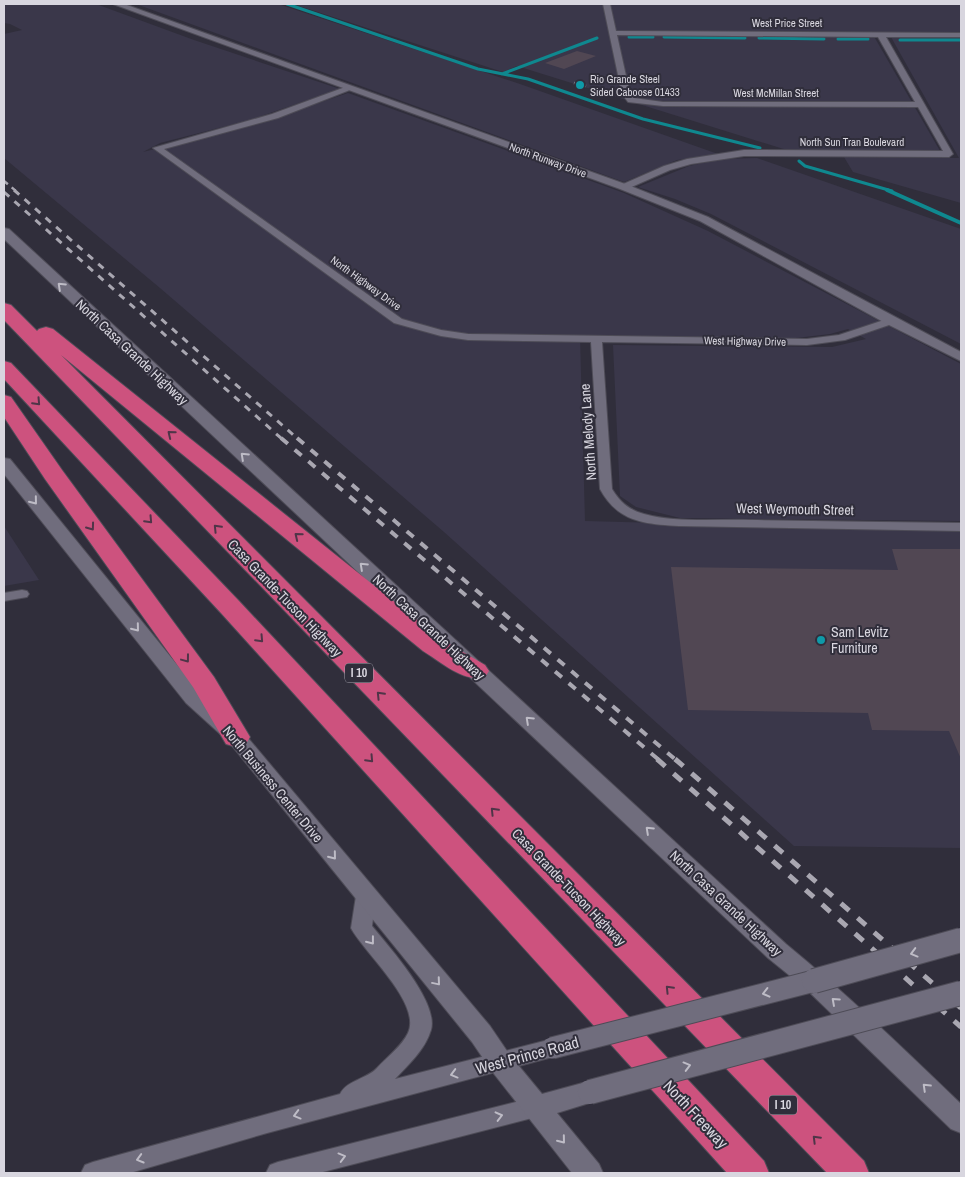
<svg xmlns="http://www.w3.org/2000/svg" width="965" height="1177" font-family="'Archivo Narrow',sans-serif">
  <rect width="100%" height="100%" fill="#302e3b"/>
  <path fill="#3a374a" d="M 4,4 L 96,4 L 194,40 L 340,89 L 250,120 L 160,143 L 143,152 L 259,123 L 348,93 L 624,193 L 708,231 L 961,364 L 961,521 L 680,518 L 636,507 L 620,496 L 613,345 L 832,347 L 866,339 L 848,329 L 830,334 L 796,338 L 580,336 L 585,521 L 961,531 L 961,848 L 794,846 L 444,532 L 160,288 L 4,158 L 4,34 L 22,30 L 10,24 L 4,23 Z
    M 136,4 L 278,4 L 520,84 L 718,154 L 677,160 L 624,182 Z
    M 293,4 L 961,4 L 961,33 L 872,33 L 940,151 L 790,151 L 517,66 L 503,72 Z
    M 891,37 L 961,38 L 961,203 L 853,172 L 844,157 L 959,158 Z
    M 757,158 L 961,229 L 961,344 L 711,214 L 675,199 L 638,187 L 689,166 L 721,159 Z
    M 4,526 L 39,580 L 4,586 Z"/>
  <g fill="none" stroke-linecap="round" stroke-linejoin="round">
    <path stroke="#0f888f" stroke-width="3" d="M 287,4 L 478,69 L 528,79 L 643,119 L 760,148
      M 629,37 L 653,37
      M 664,37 L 745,38
      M 759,38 L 824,39
      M 838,39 L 868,39
      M 900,40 L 961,40
      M 502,74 L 597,38
      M 799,161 L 805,166 L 892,191"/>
    <path stroke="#0f888f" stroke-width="4" d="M 887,190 L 961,223"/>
  </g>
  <path fill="#514753" d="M 577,51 L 596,56 L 564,69 L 545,63 Z
    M 892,549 L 961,549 L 961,759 L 949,731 L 872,730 L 868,713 L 688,710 L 671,567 L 898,570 Z"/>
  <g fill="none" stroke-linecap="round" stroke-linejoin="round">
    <defs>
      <path id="minor" d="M 603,4 L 610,4 L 616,31 L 961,33 L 961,37 L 886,37 L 953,154 L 949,157 L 744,156 L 691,164 L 670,170 L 627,189 L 621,189 L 621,185 L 664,166 L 687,159 L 744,150 L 943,151 L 918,107 L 663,106 L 628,102 L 622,94 ZM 617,35 L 878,37 L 915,102 L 663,102 L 634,98 L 630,94 Z
        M 348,86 L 355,88 L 278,118 L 164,149 L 402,319 L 441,330 L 468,334 L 807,339 L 839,335 L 887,319 L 895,319 L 896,321 L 895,323 L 845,340 L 807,345 L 602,342 L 612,489 C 620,502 629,510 644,514 C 676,523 717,519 751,520 C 821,521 891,522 961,523 L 961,531 L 679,526 C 644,524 618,522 600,489 L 591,342 L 468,340 L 441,336 L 394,323 L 153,148 L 272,114 Z
        M 22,590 L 27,591 L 29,594 L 27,597 L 4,601 L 4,593 Z"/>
      <path id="tertiary" d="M 113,4 L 124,4 L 628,185 L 708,217 L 961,352 L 961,361 L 887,324 L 700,221 L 620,189 Z
        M 366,888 L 373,890 L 376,896 L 372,926 C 389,947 439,1002 431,1030 C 425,1050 408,1065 395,1079 L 552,1039 L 560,1041 L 563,1048 L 560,1055 L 267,1133 L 130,1173 L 81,1173 L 85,1165 L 93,1162 L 340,1094 C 347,1080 367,1079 377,1068 C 387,1057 402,1046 408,1033 C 422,1003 364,953 351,928 L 356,896 L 359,890 Z
        M 536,1097 L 544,1100 L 548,1107 L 544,1114 L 536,1117 L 319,1173 L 266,1173 L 270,1165 L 278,1162 Z"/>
      <path id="secondary" d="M 4,228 L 9,229 L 786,944 C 847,994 904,1049 961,1104 L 961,1133 L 951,1129 L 805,988 L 768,958 L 4,239 Z
        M 4,458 L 10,459 L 200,693 L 243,732 L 490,1026 L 509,1054 L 542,1094 L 590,1081 L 599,1084 L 603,1092 L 599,1100 L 557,1113 L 599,1164 L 603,1173 L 572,1173 L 491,1070 L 472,1042 L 229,742 L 186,703 L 4,474 Z"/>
      <path id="motorway" d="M 4,303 L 11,305 L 37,331 L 39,329 L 46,327 L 53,329 L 441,639 L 485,665 L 489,671 L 485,677 C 464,683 441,662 423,651 L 61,355 L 864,1161 L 869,1173 L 827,1173 L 4,320 Z
        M 4,361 L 11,363 L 239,601 L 764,1161 L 769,1173 L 727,1173 L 221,613 L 4,379 Z
        M 4,395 L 11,397 L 62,470 L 214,677 L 250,737 L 246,744 L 236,747 L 226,744 L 193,687 L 45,479 L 4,417 Z"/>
    </defs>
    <use href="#minor" stroke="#4e4c57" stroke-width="2"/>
    <use href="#tertiary" stroke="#4e4c57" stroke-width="2"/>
    <use href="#secondary" stroke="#4e4c57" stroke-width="2"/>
    <use href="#motorway" stroke="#4e4c57" stroke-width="2"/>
    <use href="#minor" fill="#706d7d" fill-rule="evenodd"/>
    <use href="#tertiary" fill="#706d7d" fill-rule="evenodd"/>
    <use href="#secondary" fill="#706d7d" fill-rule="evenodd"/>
    <use href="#motorway" fill="#cd527e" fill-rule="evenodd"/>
    <path stroke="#a9a7b1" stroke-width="2.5" stroke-dasharray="5 5" stroke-linecap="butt" d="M 574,83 L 586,86
      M 4,181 L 16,191"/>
    <path stroke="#a9a7b1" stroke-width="3" stroke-dasharray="7 7" stroke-linecap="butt" d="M 14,190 L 298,439
      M 4,192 L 282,439"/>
    <path stroke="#a9a7b1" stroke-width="4" stroke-dasharray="9 9" stroke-linecap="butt" d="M 281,438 L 659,760
      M 297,438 L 676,760"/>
    <path stroke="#a9a7b1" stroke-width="5" stroke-dasharray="11 11" stroke-linecap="butt" d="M 657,759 L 961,1027
      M 675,759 L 961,1008"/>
    <defs>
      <path id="tertiary-bridge" d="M 552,1048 L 814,981"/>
      <path id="secondary-bridge" d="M 814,981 L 961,940
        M 590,1092 L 961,993"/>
    </defs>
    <use href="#tertiary-bridge" stroke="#4e4c57" stroke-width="23" stroke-linecap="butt"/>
    <use href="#secondary-bridge" stroke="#4e4c57" stroke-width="26" stroke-linecap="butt"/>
    <use href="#tertiary-bridge" stroke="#706d7d" stroke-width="21"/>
    <use href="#secondary-bridge" stroke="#706d7d" stroke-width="24"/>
  </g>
  <defs><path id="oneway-chevron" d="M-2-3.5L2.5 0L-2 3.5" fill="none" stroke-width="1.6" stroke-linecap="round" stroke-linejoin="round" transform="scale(1.25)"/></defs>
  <g stroke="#bebcc6">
    <use href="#oneway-chevron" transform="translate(61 286) rotate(-137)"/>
    <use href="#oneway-chevron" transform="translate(244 456) rotate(-137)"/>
    <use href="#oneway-chevron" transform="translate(34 501) rotate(51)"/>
    <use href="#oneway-chevron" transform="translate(363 566) rotate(-137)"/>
    <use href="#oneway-chevron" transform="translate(136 628) rotate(51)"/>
    <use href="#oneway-chevron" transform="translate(529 720) rotate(-137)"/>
    <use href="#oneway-chevron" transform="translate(649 830) rotate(-137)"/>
    <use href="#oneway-chevron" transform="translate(333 856) rotate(51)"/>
    <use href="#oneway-chevron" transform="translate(371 941) rotate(52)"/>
    <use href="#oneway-chevron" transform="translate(914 953) rotate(165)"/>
    <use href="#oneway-chevron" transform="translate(437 982) rotate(50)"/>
    <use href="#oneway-chevron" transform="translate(766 993) rotate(166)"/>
    <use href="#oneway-chevron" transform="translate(835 1001) rotate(-138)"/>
    <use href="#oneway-chevron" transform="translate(687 1066) rotate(-15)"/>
    <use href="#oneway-chevron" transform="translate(454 1074) rotate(165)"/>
    <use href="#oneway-chevron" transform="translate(926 1087) rotate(-136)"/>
    <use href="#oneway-chevron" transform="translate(297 1115) rotate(165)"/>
    <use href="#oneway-chevron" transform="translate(499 1116) rotate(-14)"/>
    <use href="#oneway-chevron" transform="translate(562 1140) rotate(51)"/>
    <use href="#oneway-chevron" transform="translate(342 1157) rotate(-15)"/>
    <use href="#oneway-chevron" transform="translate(140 1159) rotate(164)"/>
  </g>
  <g stroke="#4f3548">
    <use href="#oneway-chevron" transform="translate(37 402) rotate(47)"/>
    <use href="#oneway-chevron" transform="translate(171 434) rotate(-141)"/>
    <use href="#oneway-chevron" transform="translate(149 520) rotate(47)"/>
    <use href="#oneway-chevron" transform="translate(91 527) rotate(54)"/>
    <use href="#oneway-chevron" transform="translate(217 528) rotate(-134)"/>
    <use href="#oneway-chevron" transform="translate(298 536) rotate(-141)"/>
    <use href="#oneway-chevron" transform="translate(260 639) rotate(47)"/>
    <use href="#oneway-chevron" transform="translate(186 659) rotate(53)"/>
    <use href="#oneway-chevron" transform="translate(380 695) rotate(-134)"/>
    <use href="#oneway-chevron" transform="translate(370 759) rotate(47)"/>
    <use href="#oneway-chevron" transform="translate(494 811) rotate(-134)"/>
    <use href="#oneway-chevron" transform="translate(669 989) rotate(-134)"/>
    <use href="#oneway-chevron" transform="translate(816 1139) rotate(-135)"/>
  </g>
  <g fill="#0f9aa8" stroke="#302e3b" stroke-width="2">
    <circle cx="580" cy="85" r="5"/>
    <circle cx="821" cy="640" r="5"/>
  </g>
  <g text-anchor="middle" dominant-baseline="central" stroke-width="4" stroke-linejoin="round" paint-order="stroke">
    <g font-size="11" fill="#d8d6df" stroke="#302e3b">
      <text x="787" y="23">West Price Street</text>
      <text x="776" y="93">West McMillan Street</text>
      <text x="852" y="142">North Sun Tran Boulevard</text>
      <text transform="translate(548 160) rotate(20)">North Runway Drive</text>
      <text transform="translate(366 283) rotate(36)">North Highway Drive</text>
      <text transform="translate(745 341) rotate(1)">West Highway Drive</text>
    </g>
    <g font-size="11" fill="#d8d6df" stroke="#302e3b" text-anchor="start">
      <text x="590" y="79">Rio Grande Steel<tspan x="590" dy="13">Sided Caboose 01433</tspan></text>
    </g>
    <g fill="#302e3b" stroke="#a6a4ae" stroke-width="1">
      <rect x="345" y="663.5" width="28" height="19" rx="4"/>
      <rect x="769" y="1095.5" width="28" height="19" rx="4"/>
    </g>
    <g font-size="12" font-weight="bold" fill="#d8d6df">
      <text x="359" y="673">I 10</text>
      <text x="783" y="1105">I 10</text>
    </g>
    <g font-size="14" fill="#d8d6df" stroke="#302e3b">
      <text transform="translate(132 352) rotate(43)">North Casa Grande Highway</text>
      <text transform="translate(588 432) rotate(-94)">North Melody Lane</text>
      <text transform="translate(795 509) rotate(1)">West Weymouth Street</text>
      <text transform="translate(285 598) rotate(46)">Casa Grande-Tucson Highway</text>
      <text transform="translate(429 627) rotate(43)">North Casa Grande Highway</text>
      <text transform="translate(273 784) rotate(50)">North Business Center Drive</text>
      <text transform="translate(569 887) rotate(46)">Casa Grande-Tucson Highway</text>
      <text transform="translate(726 903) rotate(43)">North Casa Grande Highway</text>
    </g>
    <g font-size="14" fill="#d8d6df" stroke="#302e3b" text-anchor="start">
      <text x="831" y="632">Sam Levitz<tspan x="831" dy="16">Furniture</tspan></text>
    </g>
    <g font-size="16" fill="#d8d6df" stroke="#302e3b">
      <text transform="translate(527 1055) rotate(-15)">West Prince Road</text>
      <text transform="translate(696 1114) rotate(47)">North Freeway</text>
    </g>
  </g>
  <rect width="965" height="1177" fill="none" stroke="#d8d6df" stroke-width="10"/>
</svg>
